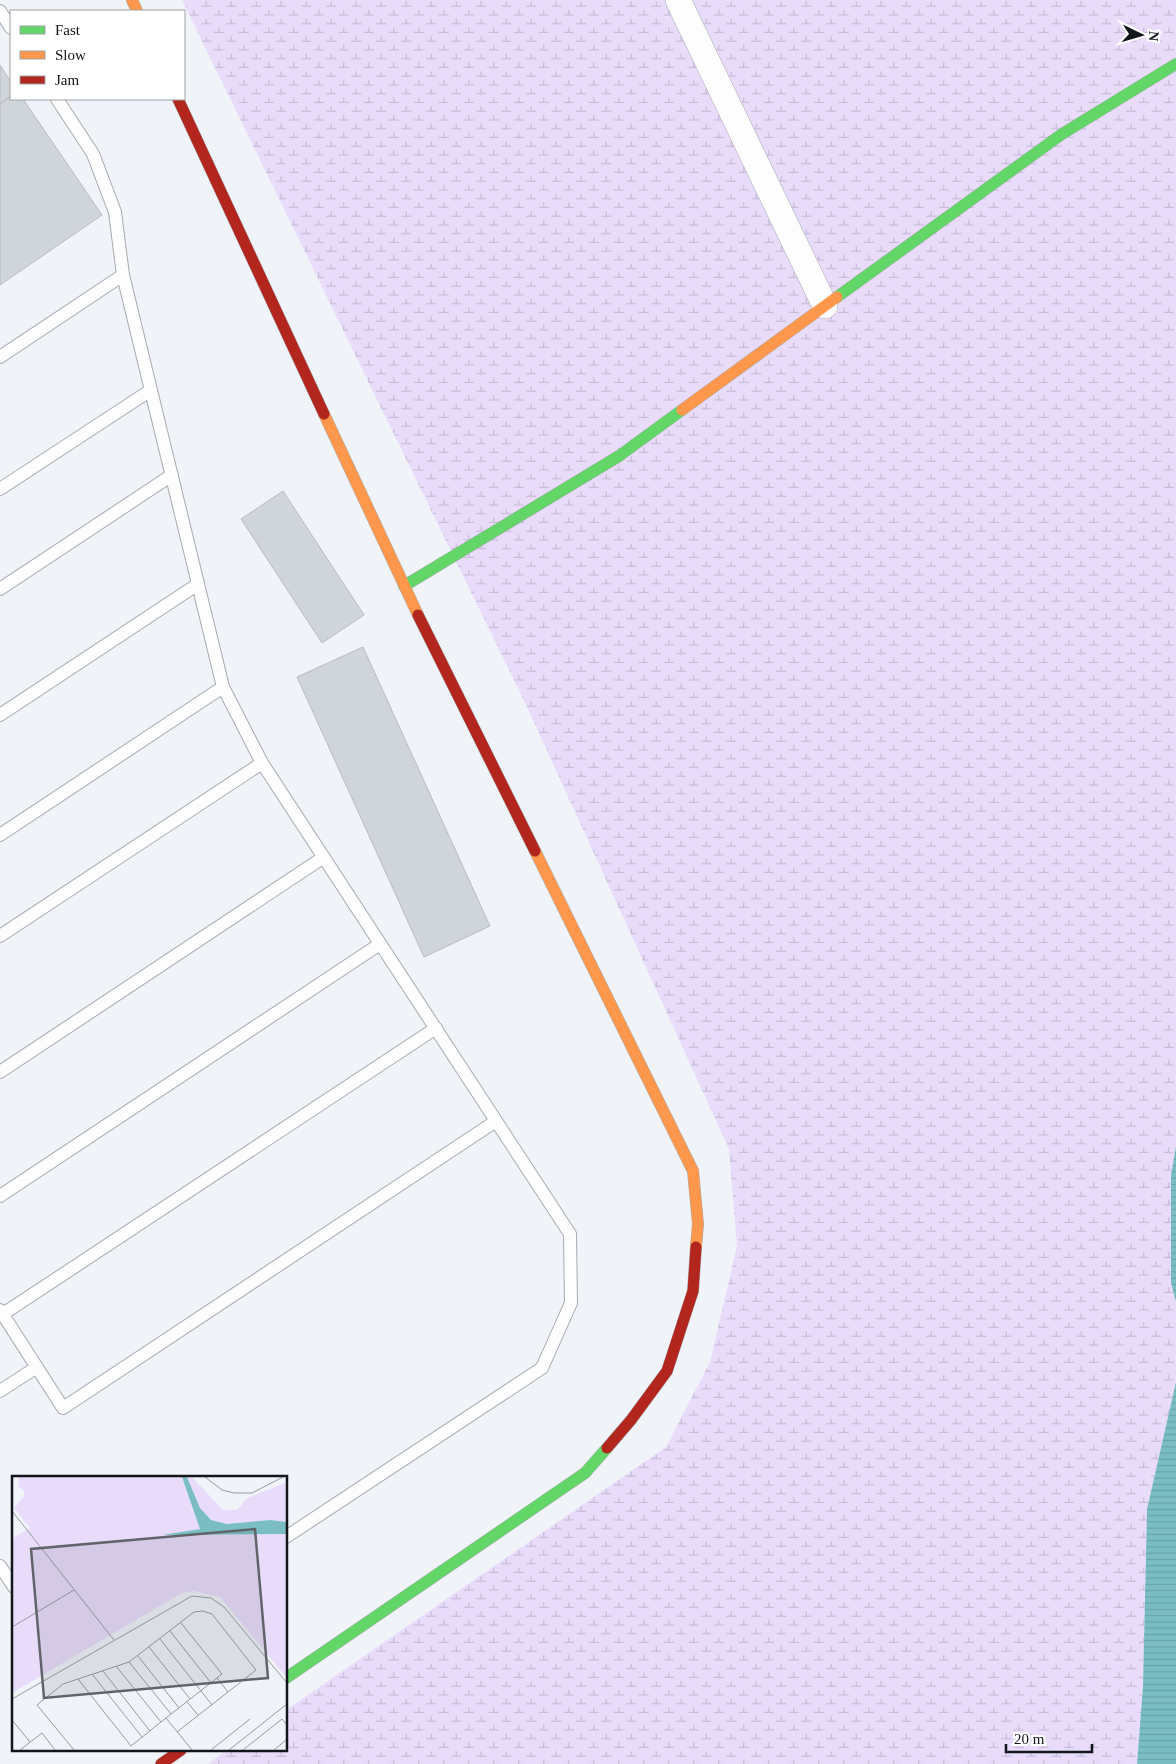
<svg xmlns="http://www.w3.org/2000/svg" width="1176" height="1764" font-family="Georgia,serif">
  <defs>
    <pattern id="wetland-marsh" width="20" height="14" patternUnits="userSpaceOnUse" patternTransform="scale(1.25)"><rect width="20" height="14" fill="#e9dcfb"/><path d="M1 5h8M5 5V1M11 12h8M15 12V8" fill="none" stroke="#c7bcd7"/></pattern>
    <pattern id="water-rules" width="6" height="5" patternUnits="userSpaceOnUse" patternTransform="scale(1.25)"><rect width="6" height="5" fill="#7abec4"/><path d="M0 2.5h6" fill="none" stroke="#68a3a8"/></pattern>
  </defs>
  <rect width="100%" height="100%" fill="#f0f4f9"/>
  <path fill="url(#wetland-marsh)" d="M 182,0 L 1176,0 L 1176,1146 L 1171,1175 L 1171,1283 L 1176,1302 L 1176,1382 L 1147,1509 L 1143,1686 L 1137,1764 L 208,1764 L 227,1750 L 286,1750 L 286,1710 L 666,1447 L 710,1362 L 737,1246 L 729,1149 L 528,709 Z"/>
  <path fill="url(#water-rules)" d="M 1176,1146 L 1176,1302 L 1171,1283 L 1171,1175 Z
    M 1176,1382 L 1176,1764 L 1137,1764 L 1143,1686 L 1147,1509 Z"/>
  <path fill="#cfd5d9" stroke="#b7bcc1" d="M 0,65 L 11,82 L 11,96 L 0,104 Z
    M 11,96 L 11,99 L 23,99 L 102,215 L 0,285 L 0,104 Z
    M 283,491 L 364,615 L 322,643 L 241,519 Z
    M 363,647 L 490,926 L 424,957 L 297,677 Z"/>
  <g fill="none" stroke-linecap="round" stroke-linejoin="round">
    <defs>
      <path id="lane" d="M 0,11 L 11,28
        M 57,99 L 93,154 L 115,212 L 123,275
        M 0,357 L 123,275 L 223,687 L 262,763 L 570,1234 L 571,1303 L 542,1368 L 286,1537
        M 0,489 L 151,390
        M 0,589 L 172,475
        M 0,715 L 198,584
        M 0,835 L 223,687
        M 0,936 L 262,763
        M 0,1072 L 324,857
        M 0,1196 L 380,944
        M 0,1310 L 63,1408 L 496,1121
        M 3,1314 L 436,1028
        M 0,1391 L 37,1367
        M 0,1566 L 14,1587"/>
      <path id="street" d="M 678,0 L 825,306"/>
      <path id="fast" d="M 837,297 L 1062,134 L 1176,64
        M 404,586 L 619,456 L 682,410
        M 286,1678 L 585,1473 L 607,1448"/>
      <path id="slow" d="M 132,0 L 137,11
        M 682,410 L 837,297
        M 324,414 L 418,615
        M 535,851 L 693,1171 L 698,1224 L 696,1247"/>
      <path id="jam" d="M 178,99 L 324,414
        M 418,615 L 535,851
        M 607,1448 L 631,1420 L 667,1371 L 693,1291 L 696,1247
        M 161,1764 L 181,1750"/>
    </defs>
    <use href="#lane" stroke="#a6aaaf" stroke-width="14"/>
    <use href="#street" stroke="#a6aaaf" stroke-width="26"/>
    <use href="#fast" stroke="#a6aaaf" stroke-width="12"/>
    <use href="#slow" stroke="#a6aaaf" stroke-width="12"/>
    <use href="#jam" stroke="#a6aaaf" stroke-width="12"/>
    <use href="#lane" stroke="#fdfdfe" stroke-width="12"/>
    <use href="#street" stroke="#fdfdfe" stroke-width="25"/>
    <use href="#fast" stroke="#63d668" stroke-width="11"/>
    <use href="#slow" stroke="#ff974d" stroke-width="11"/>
    <use href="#jam" stroke="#b3261e" stroke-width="11"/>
  </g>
  <g transform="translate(12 1476)">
    <rect width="275" height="275" fill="#f0f4f9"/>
    <path d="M 7,1 L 170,1 L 188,53 L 151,59 L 275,58 L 275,202 L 208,121 L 182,115 L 170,117 L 0,217 L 0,70 L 2,61 L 18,52 L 2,32 L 12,20 L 12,15 L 6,10 ZM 175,1 L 180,1 L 211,34 L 225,34 L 235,22 L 275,6 L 275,46 L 258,44 L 215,48 L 199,44 L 188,32 Z" fill="#e9dcfb"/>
    <path d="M 170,1 L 175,1 L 188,32 L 199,44 L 215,48 L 258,44 L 275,46 L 275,58 L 150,59 L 188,53 Z" fill="#7abec4"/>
    <path fill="none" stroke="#979ba0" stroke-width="1" d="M 193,1 L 210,14 L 222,17 L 240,17 L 271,1M 0,35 L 102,164M 0,151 L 62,114M 158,155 L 199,207M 148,163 L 200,229M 137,171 L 178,223M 126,180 L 167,232M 117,186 L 159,238M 104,190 L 149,246M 91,195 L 138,255M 80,198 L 130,261M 205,202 L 216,216M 0,223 L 180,120 L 199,122 L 212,131 L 275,207M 175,226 L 186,239M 154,242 L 210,198 L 169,147M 0,244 L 18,266M 165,256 L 244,194 L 200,138 L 191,135 L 182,136 L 117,186 L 66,203 L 119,270 L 154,242 L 180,274M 8,274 L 30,257 L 43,274M 62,274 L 25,229 L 51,208 L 66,203M 199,274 L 238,243M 217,274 L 275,228M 231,274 L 270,243 L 275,249M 262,274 L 275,263"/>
    <path fill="#606469" fill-opacity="0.15" stroke="#606469" stroke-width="2.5" d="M 243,53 L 256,202 L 32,222 L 19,73 Z"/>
    <rect width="275" height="275" fill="none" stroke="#12161b" stroke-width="2.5"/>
  </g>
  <rect x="10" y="10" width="175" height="90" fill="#ffffff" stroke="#a0a2a4"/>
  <rect x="20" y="26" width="25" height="8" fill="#63d668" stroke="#a0a2a4"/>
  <text x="55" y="35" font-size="15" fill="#12161b">Fast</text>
  <rect x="20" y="51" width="25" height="8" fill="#ff974d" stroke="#a0a2a4"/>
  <text x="55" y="60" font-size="15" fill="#12161b">Slow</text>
  <rect x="20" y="76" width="25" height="8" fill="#b3261e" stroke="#a0a2a4"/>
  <text x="55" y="85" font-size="15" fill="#12161b">Jam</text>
  <g transform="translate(1141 35) rotate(95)" stroke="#ffffff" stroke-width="4" paint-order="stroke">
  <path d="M0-4L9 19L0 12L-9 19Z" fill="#12161b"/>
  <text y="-8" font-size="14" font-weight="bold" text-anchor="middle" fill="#12161b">N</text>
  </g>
  <path d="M1006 1744v8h86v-8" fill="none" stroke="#12161b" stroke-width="2.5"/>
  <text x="1014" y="1744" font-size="15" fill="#12161b" stroke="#ffffff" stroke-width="4" paint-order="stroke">20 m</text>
</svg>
